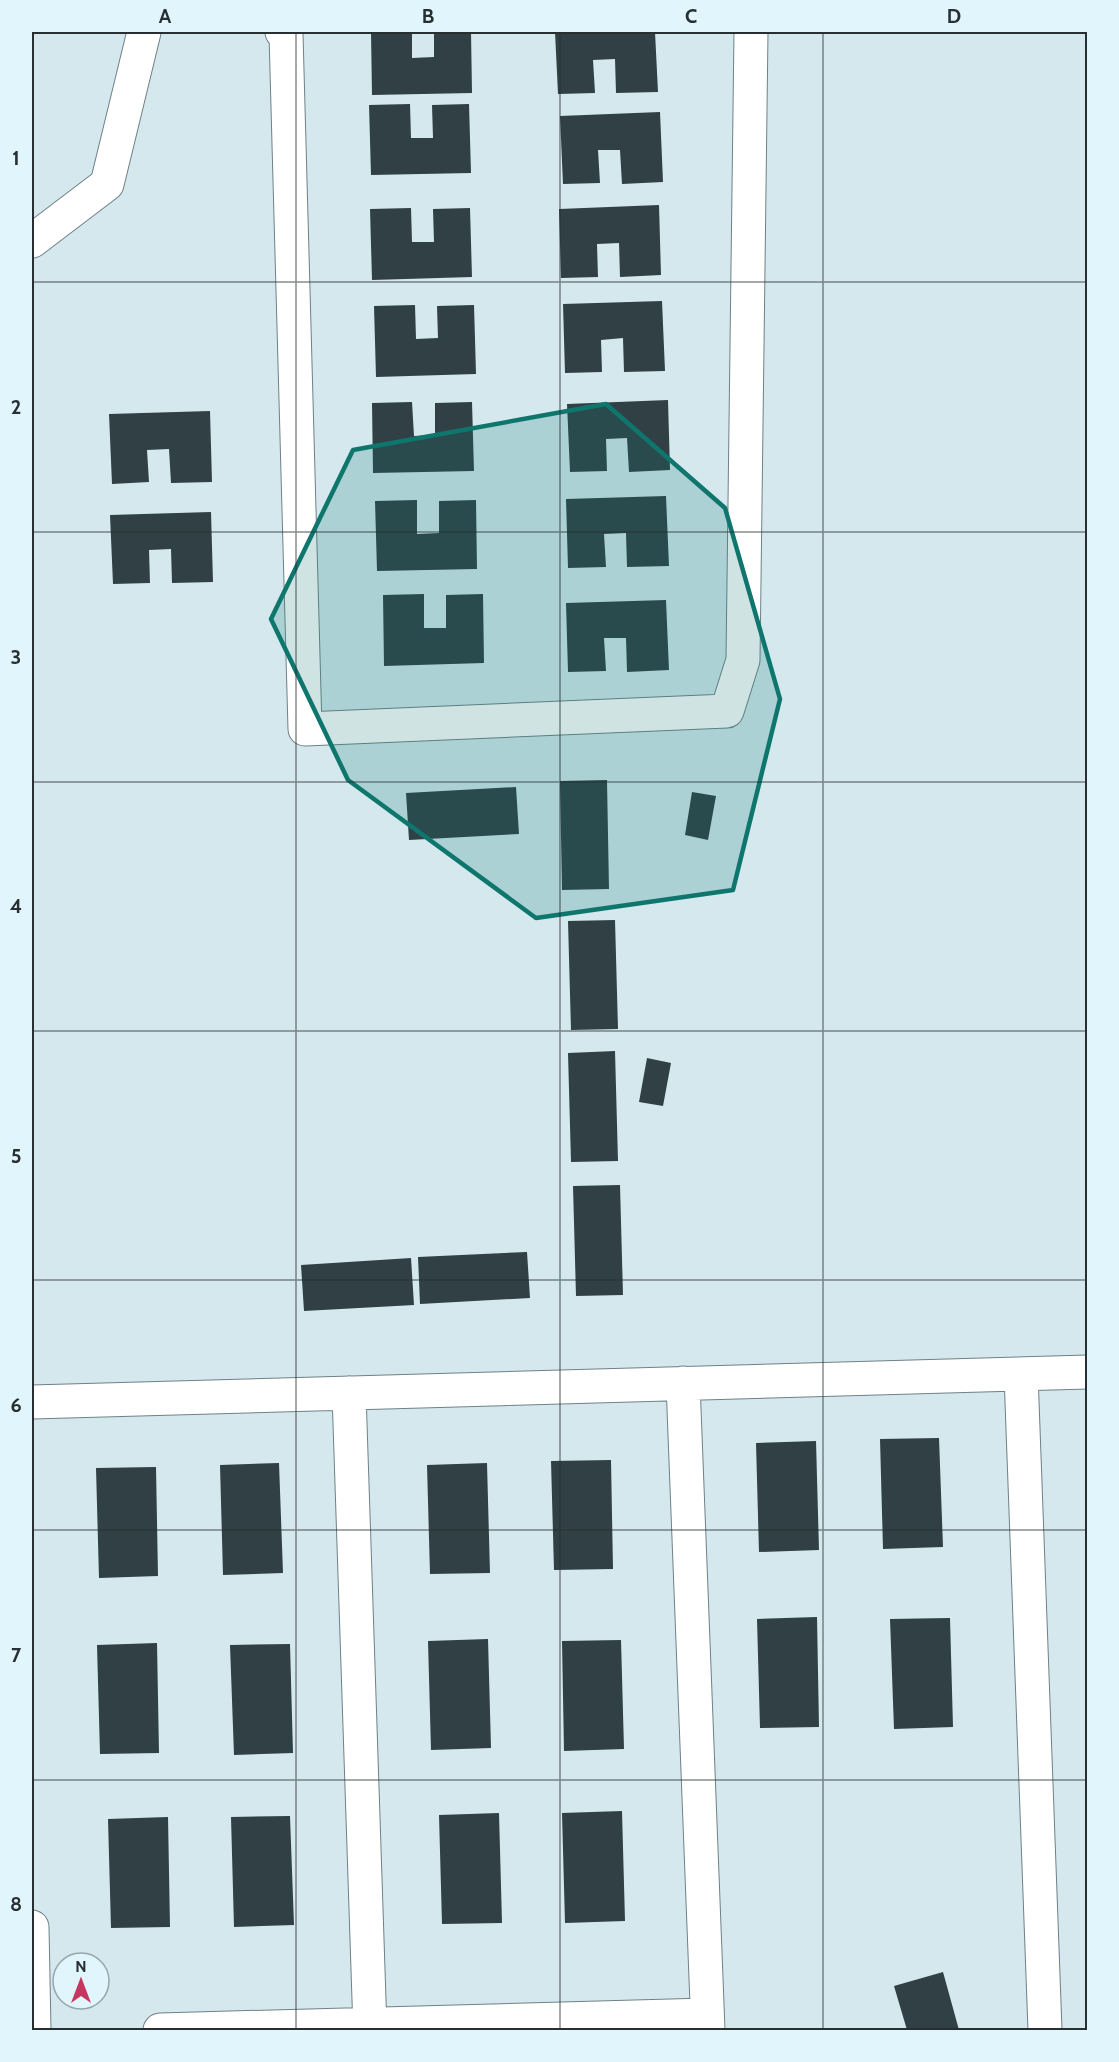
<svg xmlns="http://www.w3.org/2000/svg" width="1119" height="2062" font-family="Cabin,sans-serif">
  <rect width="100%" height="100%" fill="#d4e8ee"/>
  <path fill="#304045" d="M 371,32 L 412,32 L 412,58 L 434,57 L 434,32 L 471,32 L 472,93 L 372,95 Z
    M 555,32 L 655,32 L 658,92 L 616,93 L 615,59 L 593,60 L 595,93 L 558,94 Z
    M 410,104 L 411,138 L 433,138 L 432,105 L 469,104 L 471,173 L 371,175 L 369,105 Z
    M 660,112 L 663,182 L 622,184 L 620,150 L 598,150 L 600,183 L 563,184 L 560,116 Z
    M 659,205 L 661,275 L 620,277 L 619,243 L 597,244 L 598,277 L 561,278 L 559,209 Z
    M 411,208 L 412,242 L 434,242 L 433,209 L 470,208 L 472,277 L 372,280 L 370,209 Z
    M 662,301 L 665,371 L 624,372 L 623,338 L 601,340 L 602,372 L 565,373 L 563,304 Z
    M 415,305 L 416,339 L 438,338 L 437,306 L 474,305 L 476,374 L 376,377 L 374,306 Z
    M 668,400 L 670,470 L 629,472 L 627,438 L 606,439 L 607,471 L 570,472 L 567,404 Z
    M 412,402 L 414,436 L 435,435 L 435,403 L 472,402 L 474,471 L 373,473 L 372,403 Z
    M 210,411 L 212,482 L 171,483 L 169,449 L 147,450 L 149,482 L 112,484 L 109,414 Z
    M 666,496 L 669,566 L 627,567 L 626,533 L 604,534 L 606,567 L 568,568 L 566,499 Z
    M 417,500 L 417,534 L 439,533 L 439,501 L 476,500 L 477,569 L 377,571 L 375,501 Z
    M 211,512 L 213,582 L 172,583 L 171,549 L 149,550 L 150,583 L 113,584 L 110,515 Z
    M 424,594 L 424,628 L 446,628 L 446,595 L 483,594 L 484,663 L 384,666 L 383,595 Z
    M 666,600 L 669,670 L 627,672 L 626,638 L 604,638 L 606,671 L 568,672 L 566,603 Z
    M 607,780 L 609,889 L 562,890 L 560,781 Z
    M 516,787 L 519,834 L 409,840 L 406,793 Z
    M 692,792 L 716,796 L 708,840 L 685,835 Z
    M 615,920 L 618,1029 L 571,1030 L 568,921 Z
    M 615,1051 L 618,1161 L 571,1162 L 568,1053 Z
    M 647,1058 L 671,1063 L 663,1106 L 639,1102 Z
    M 620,1185 L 623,1295 L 576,1296 L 573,1186 Z
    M 527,1252 L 530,1298 L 420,1304 L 418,1257 Z
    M 411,1258 L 414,1305 L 304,1311 L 301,1265 Z
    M 939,1438 L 943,1547 L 883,1549 L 880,1439 Z
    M 816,1441 L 819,1550 L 759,1552 L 756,1443 Z
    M 611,1460 L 613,1569 L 554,1570 L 551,1461 Z
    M 279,1463 L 283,1573 L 223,1575 L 220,1465 Z
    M 487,1463 L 490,1573 L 430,1574 L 427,1465 Z
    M 156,1467 L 158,1576 L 99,1578 L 96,1468 Z
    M 817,1617 L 819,1727 L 760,1728 L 757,1619 Z
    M 950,1618 L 953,1727 L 894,1729 L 890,1619 Z
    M 488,1639 L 491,1748 L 431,1750 L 428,1641 Z
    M 621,1640 L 624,1749 L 564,1751 L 562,1641 Z
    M 157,1643 L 159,1753 L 100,1754 L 97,1645 Z
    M 290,1644 L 293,1753 L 234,1755 L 230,1645 Z
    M 622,1811 L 625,1921 L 565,1923 L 562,1813 Z
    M 499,1813 L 502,1923 L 442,1924 L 439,1815 Z
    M 290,1816 L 294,1925 L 234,1927 L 231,1817 Z
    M 168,1817 L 170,1927 L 111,1928 L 108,1819 Z
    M 943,1972 L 959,2030 L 907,2030 L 894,1986 Z"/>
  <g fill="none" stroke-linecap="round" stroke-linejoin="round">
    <defs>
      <path id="minor" d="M 282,32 L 286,34 L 305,729 L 727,711 L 743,660 L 751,32
        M 32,241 L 107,184 L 144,32
        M 1021,1374 L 1045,2030
        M 683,1383 L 708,2030
        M 349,1393 L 370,2030
        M 32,1402 L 1088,1372
        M 32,1927 L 34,2030
        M 160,2030 L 707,2015"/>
    </defs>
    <use href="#minor" stroke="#6f8187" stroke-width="35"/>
    <use href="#minor" stroke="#fff" stroke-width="33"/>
  </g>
  <path fill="#0f766e" fill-opacity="0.2" stroke="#0f766e" stroke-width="4.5" stroke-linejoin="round" d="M 606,404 L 725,508 L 780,699 L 733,890 L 536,918 L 348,780 L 271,619 L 353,450 Z"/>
  <path fill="none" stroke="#282f32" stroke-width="1.5" stroke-opacity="0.55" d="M 296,32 L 296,2030M 560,32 L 560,2030M 823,32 L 823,2030M 32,282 L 1088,282M 32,532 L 1088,532M 32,782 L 1088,782M 32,1031 L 1088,1031M 32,1280 L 1088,1280M 32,1530 L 1088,1530M 32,1780 L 1088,1780"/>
  <rect width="1119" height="2062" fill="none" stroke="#e1f5fc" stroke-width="66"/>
  <g transform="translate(81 1981)"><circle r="28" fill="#e1f5fc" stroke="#97a6ab" stroke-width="1.5"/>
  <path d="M0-4.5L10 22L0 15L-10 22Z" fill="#c5375f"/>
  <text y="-9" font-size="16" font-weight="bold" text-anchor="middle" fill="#282f32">N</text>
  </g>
  <rect x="33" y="33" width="1053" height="1996" fill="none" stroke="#282f32" stroke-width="2"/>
  <g font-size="20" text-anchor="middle" font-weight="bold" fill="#282f32">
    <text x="165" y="23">A</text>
    <text x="428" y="23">B</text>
    <text x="691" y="23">C</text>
    <text x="954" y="23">D</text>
    <text x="16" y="165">1</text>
    <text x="16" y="414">2</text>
    <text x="16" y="664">3</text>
    <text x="16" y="913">4</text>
    <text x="16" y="1163">5</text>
    <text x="16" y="1412">6</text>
    <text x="16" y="1662">7</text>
    <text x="16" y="1911">8</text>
  </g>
</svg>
